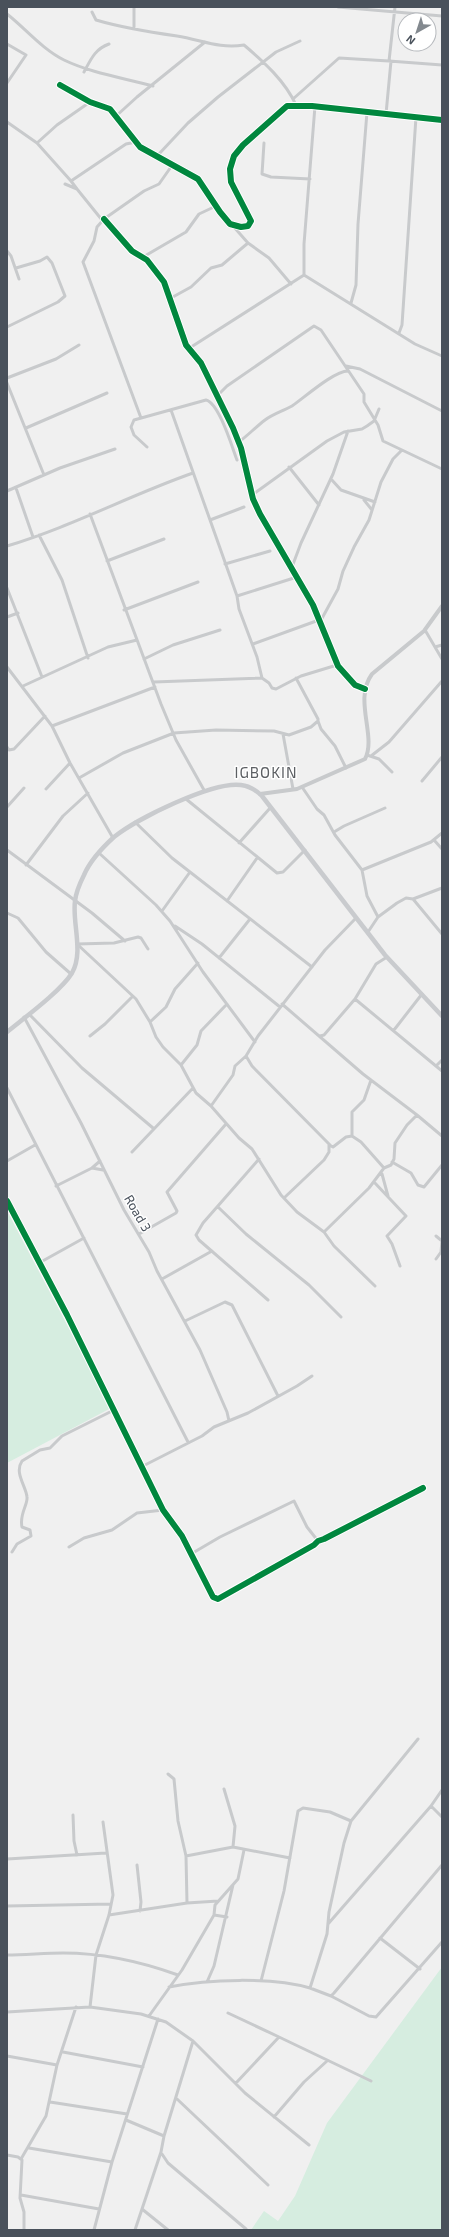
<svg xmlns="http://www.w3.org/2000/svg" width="449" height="2237" font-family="'Exo 2',sans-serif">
  <rect width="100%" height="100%" fill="#f0f0f0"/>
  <path fill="#d6ede0" d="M 7,1211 L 111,1408 L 7,1463 Z
    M 442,1967 L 442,2230 L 251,2230 L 264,2211 L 278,2221 L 295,2196 L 327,2123 Z"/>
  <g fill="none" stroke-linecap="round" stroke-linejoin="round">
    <path stroke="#c8cacc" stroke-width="3" d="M 338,7 L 442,16
      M 395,7 L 389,61 L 442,65
      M 92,12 L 96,20 C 123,28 149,32 177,36 C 202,40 219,49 244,45 C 264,62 285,81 296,105
      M 7,14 C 26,29 42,49 64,60 C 91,73 124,78 153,86
      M 134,27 L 134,7
      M 7,44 L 26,55 L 7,83
      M 84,72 C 91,59 95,49 109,44
      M 60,85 L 90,102 L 110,109 L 140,147 L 198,179 L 220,212 L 230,224 L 241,227 L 248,226 L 251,221 L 231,182 L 230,169 L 234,156 L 243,145 L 287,106 L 312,106 L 442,120
      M 293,99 L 339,58 L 389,61
      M 315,106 L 304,244 L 304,275 L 415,344 L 442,356
      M 386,114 L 391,61
      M 115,117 L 137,97 L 205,42
      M 7,122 L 37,143
      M 264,143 L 262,174 L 271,177 L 310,179
      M 158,155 L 188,123 L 218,97 L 276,52 L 300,41
      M 71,181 L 37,143 L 57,125 L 90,102
      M 65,184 L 77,189 L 102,220
      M 77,189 L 71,181 L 126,144 L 136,142
      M 104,219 L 132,251 L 147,260 L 164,282 L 186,345 L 201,363 L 233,428 L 241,448 L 253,499 L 260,514 L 313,605 L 338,666 L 355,685 L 365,689
      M 248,243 L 269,258 L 291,284
      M 7,251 L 11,256 L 19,279
      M 143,257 L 186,232 L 199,214 L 216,206
      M 171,298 L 191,287 L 211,268 L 222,265 L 248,243 L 233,226
      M 351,303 L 356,285 L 358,224 L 367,112
      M 7,327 L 58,302 L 65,296 L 52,263 L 47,257 L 40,261 L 16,268
      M 399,333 L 402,325 L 416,117
      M 188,349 L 304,275
      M 346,366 L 360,369 L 442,411
      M 7,378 L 56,359 L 79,345
      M 7,383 L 44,475
      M 218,395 L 227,386 L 314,326 L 321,330 L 364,394 L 364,402 L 378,425 L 383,441 L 442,469
      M 171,410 L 237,596 L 239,609 L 257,657 L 262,678 L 269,683 L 272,688 L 276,689 L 301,676 L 337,665
      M 141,418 L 83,262 L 94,241 L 97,227 L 104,219 L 144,191 L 159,184 L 173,164
      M 26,428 L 107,393
      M 239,442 C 248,435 256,427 265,420 C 273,414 283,411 292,406 C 305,397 334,371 348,371
      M 147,447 L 134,435 L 131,427 L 134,420 L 206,400 C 219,403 232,447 237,460
      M 289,467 L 319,505
      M 331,479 L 341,490 L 375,502
      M 16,488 L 33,537
      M 7,491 L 60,468 L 115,449
      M 252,495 L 327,441 L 344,432 L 362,429 L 367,426 L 374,421 L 379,409
      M 364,500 L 372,510
      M 90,514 L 161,704 L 176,740 L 204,790
      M 210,520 L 244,507
      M 39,535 L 62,580 L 88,658
      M 7,546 C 71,527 130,495 193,473
      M 107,561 L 164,539
      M 225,564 L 270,551
      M 292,567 L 301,543 L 333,474 L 348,431
      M 7,588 L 42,677
      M 237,596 L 297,577
      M 124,610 L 198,582
      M 7,617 L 18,613
      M 320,622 L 338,589 L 343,571 L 354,547 L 369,520 L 381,482 L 393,459 L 402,450
      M 425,630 L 442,659
      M 253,644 L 319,620
      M 435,647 L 442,645
      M 144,659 L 173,645 L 220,630
      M 7,667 L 52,726 L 70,763 L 113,838
      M 154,682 L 262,678
      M 23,686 L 108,647 L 137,640
      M 318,721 L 321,729 L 335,746 L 346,768
      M 52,726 L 155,687
      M 283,734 L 293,789
      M 7,747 L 9,750 L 14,749 L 45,716
      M 367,755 L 379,759 L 392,772
      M 371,756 L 389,742 L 442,681
      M 79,778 L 123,753 L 174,733 L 216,730 L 274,731 L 289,735 L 311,727 L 318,721 L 318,719 L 296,678
      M 422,781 L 442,757
      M 302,787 L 317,809 L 324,815 L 335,835 L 362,870 L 367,896 L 378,917
      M 46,789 L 70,763
      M 186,799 L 277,873 L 283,872 L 305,850
      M 7,807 L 24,788
      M 135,822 L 172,858 L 312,967
      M 334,832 L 344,826 L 385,808
      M 434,840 L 442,849
      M 239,843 L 271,807
      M 7,850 L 92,913 L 125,941
      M 99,853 L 156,905 L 170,921 L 203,972 L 255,1042
      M 26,865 L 63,816 L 88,793
      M 362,870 L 431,842 L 442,833
      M 413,899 L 442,934
      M 227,901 L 257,858
      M 162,911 L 190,872
      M 7,913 L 18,918 L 46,952 L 71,974
      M 356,918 L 325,950 L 258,1036 L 246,1056 L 252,1066 L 331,1146 L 333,1147 L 346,1137 L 352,1136 L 361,1142 L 384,1168
      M 175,926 L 202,944 L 280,1007
      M 368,932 L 378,917 L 397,903 L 406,898 L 413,899 L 442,888
      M 77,944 L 136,999 L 150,1022 L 156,1037 L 163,1047 L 181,1065 L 196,1093 L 211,1106 L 239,1138 L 252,1149 L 281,1195 L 297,1212 L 324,1232 L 334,1246 L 375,1286
      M 77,944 L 114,943 L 138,937 L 141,938 L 148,949
      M 219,958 L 250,919
      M 355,999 L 442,1071
      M 282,1004 L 363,1074 L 417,1115 L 407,1125 L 395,1143 L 394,1159 L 391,1165 L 384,1168 L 369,1188 L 324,1232
      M 29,1014 L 82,1068 L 153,1128
      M 24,1017 L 81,1123 L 124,1210 L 149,1252 L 157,1271 L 200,1350 L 227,1412 L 229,1421
      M 150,1022 L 166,1007 L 175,989 L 198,963
      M 394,1030 L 422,994
      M 90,1036 L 105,1024 L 133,996
      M 320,1036 L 324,1035 L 355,999 L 376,964 L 387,957
      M 181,1065 L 197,1045 L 201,1031 L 227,1004
      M 436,1066 L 442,1060
      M 7,1088 L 188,1442
      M 211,1106 L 233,1075 L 235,1066 L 246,1056
      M 417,1115 L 442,1136
      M 352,1136 L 352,1112 L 364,1100 L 371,1080
      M 132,1152 L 193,1088
      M 259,1159 L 203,1223 L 196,1235 L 199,1240 L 268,1300
      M 7,1161 L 35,1145
      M 392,1162 L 411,1173 L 418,1185 L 424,1187 L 442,1165
      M 92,1168 L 103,1170
      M 382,1174 L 388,1196
      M 374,1182 L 406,1216 L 387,1236 L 392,1244 L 400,1266
      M 56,1186 L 92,1168 L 100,1161
      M 284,1198 L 324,1160 L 329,1152 L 329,1145
      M 7,1201 L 67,1315 L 163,1510 L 182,1536 L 213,1597 L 218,1599 L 314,1545 L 318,1541 L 324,1539 L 423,1488
      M 218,1207 L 246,1234 L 309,1285 L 341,1317
      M 139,1234 L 176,1213 L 177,1211 L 167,1192 L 226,1124
      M 436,1236 L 442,1241
      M 436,1259 L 441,1252 L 442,1241
      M 39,1263 L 84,1238
      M 162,1279 L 212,1251
      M 185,1321 L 225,1302 L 232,1305 L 278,1396
      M 143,1466 L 202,1436 L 214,1427 L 248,1413 L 297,1386 L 312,1376
      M 69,1547 L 84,1538 L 112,1530 L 137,1513 L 163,1510
      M 12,1552 L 17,1544 L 31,1536 L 30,1530 L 22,1527 C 19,1514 28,1505 27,1497 C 26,1486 14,1473 22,1461 L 40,1450 L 50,1448 L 62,1436 L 114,1410
      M 191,1554 L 220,1537 L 294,1501 L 307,1527 L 318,1541
      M 168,1774 L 174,1779 L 178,1821 L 186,1856
      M 224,1789 L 235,1826 L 233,1847
      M 442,1790 L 431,1806 L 442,1817
      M 73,1815 L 74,1841 L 77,1855
      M 7,1859 L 106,1853
      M 137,1865 L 141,1902 L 140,1911
      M 187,1903 L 218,1901
      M 7,1906 L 111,1904
      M 109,1915 L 187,1903 L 186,1856 L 233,1847 L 290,1858
      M 214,1915 L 227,1917
      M 328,1924 L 431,1806
      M 380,1938 L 420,1969
      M 7,1955 C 26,1955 44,1953 63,1953 C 101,1953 142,1962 178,1975
      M 261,1981 L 284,1891 L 298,1811 L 303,1808 L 330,1812 L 351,1821
      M 207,1982 L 214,1966 L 233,1885
      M 169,1987 C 208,1979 272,1977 310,1988 L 327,1934 L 329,1912 L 344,1843 L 351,1821 L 418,1739
      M 310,1988 L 331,1996 L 334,1993 L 442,1865
      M 331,1996 L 369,2016 L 376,2017 L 442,1942
      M 90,2007 L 96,1955 L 109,1915 L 113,1895 L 103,1822
      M 7,2012 L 90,2007 L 141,2014 L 166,2022 L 193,2041 L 245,2093 L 309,2145
      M 228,2013 L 279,2037 L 236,2083
      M 149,2016 L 182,1970 L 214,1915 L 215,1905 L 238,1879 L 244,1850
      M 279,2037 L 371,2081
      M 63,2052 L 143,2067
      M 7,2056 L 57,2065
      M 177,2099 L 268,2185
      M 50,2102 L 127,2114
      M 274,2117 L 304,2082 L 327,2061
      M 126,2120 L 164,2136
      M 29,2148 L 112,2162
      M 162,2154 L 168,2163 L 246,2229
      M 7,2155 L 18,2157 L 22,2160 L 20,2198 L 24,2212 L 24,2230
      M 21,2159 L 46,2116 L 57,2065 L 76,2007
      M 21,2195 L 99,2209
      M 142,2209 L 168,2230
      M 94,2230 L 112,2162 L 158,2019
      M 135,2230 L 161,2152 L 164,2136 L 193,2041"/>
    <path stroke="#c8cacc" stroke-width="4" d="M 260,794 L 297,789 L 365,759 C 377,736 353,700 372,674 L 424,631 L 442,606"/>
    <path stroke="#c9cbce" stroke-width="4.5" d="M 7,1032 C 24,1018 61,991 72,973 C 84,952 72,923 75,901 C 76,892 80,883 84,875 C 90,861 103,847 114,837 C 136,819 213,781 241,785 C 249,786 256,790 262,796 L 385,955 L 442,1016"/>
    <defs>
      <path id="cycleway" d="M 60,85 L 90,102 L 110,109 L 140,147 L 198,179 L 220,212 L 230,224 L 241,227 L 248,226 L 251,221 L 231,182 L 230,169 L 234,156 L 243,145 L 287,106 L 312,106 L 442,120
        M 104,219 L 132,251 L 147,260 L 164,282 L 186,345 L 201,363 L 233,428 L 241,448 L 253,499 L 260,514 L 313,605 L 338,666 L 355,685 L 365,689
        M 7,1201 L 67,1315 L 163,1510 L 182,1536 L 213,1597 L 218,1599 L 314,1545 L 318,1541 L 324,1539 L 423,1488"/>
    </defs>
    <use href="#cycleway" stroke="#fff" stroke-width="8"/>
    <use href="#cycleway" stroke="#00873e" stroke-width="6"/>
  </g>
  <g text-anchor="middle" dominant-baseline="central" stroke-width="3" stroke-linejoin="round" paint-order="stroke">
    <g font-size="13" fill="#49515b" stroke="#fff">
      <text transform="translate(138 1213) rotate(60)">Road 3</text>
    </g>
    <g font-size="15" letter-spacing="1" fill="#5c5f63" stroke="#fff">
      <text x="266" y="772">IGBOKIN</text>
    </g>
  </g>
  <rect width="449" height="2237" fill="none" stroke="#49515b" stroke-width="16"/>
  <g transform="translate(417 32) rotate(219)"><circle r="19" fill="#ffffff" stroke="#b6b9bd"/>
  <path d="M0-3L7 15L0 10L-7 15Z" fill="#83898f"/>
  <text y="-6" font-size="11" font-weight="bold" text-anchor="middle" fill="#49515b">N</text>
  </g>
</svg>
